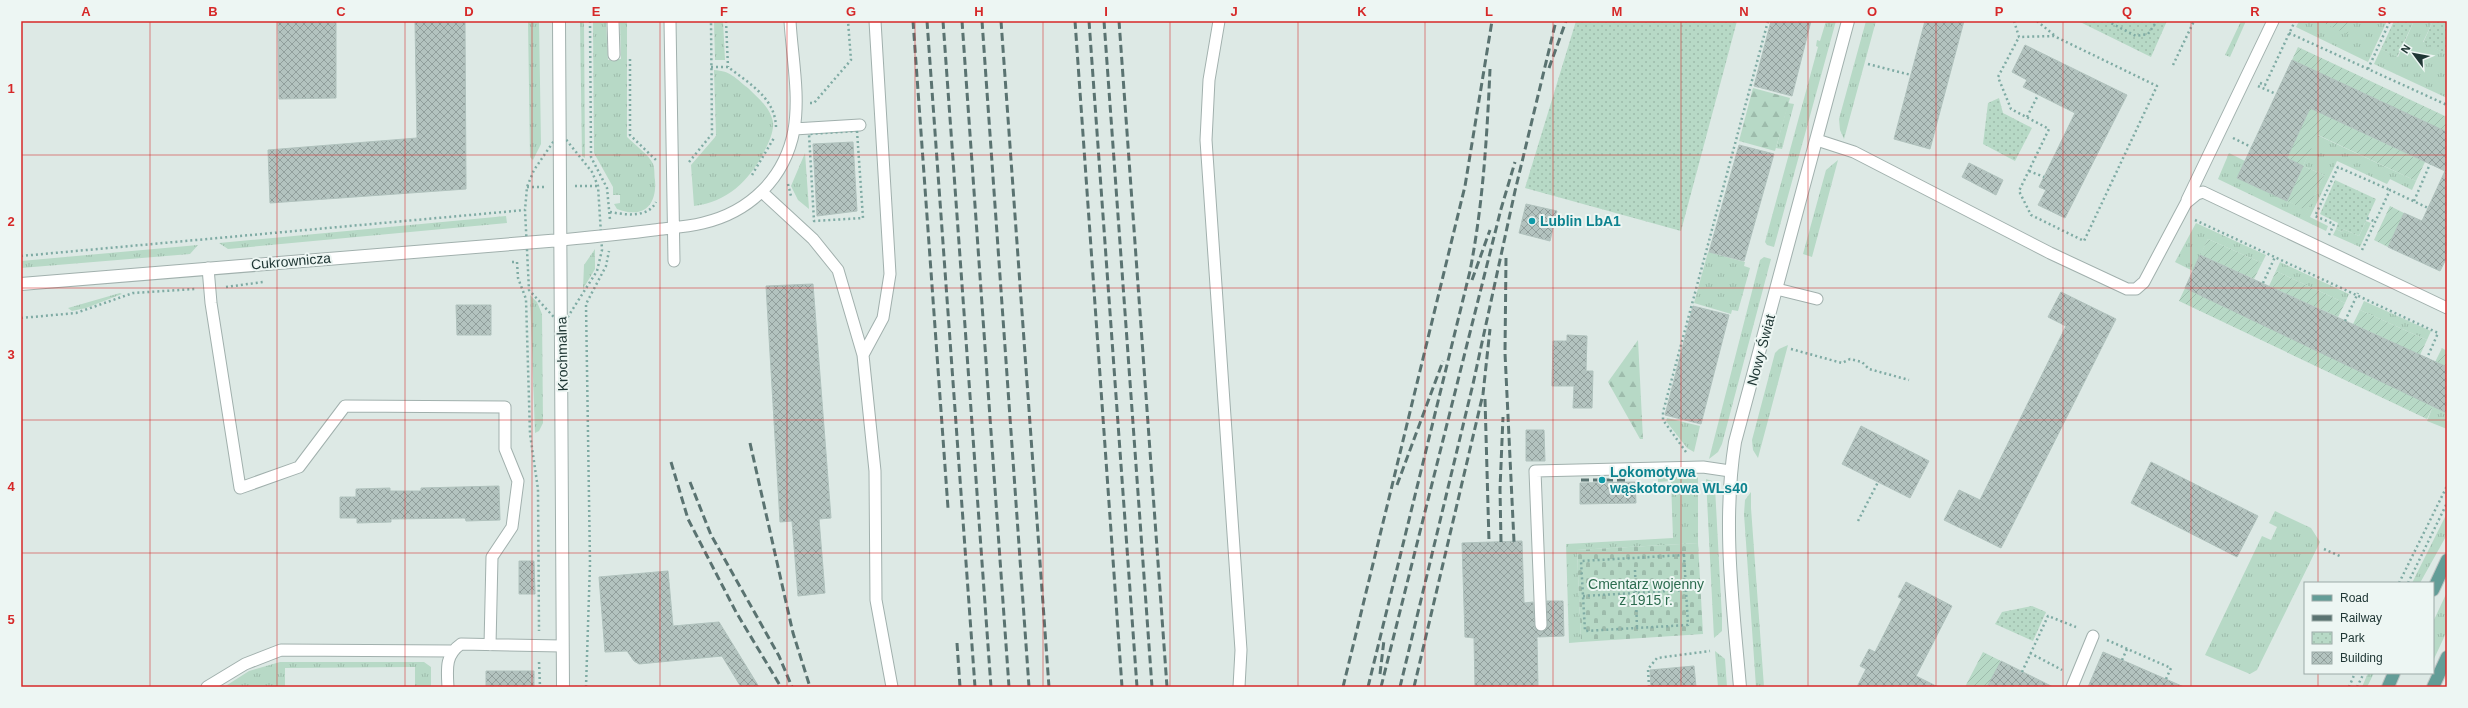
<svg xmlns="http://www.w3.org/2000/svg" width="2468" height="708" font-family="Helvetica,sans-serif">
  <defs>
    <pattern id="grass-tufts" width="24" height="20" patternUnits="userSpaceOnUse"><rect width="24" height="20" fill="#b7d9c6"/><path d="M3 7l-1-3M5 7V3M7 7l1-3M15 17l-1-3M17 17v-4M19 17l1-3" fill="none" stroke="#9dbbab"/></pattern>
    <pattern id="forest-firs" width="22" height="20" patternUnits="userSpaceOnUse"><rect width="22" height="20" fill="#b7d9c6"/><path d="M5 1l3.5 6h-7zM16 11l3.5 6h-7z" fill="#9dbbab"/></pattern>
    <pattern id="cemetery-stones" width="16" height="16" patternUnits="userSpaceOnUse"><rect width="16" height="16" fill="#b7d9c6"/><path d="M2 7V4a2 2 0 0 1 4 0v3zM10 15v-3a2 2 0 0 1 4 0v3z" fill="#9dbbab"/></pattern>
    <pattern id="park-dots" width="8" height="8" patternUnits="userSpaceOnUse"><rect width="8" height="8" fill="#b7d9c6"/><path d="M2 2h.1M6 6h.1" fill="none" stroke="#9dbbab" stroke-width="1.8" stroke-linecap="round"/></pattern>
    <pattern id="garden-furrows" width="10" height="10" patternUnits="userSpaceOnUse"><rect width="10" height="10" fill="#b7d9c6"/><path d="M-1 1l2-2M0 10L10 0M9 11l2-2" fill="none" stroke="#9dbbab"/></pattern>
    <pattern id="building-cross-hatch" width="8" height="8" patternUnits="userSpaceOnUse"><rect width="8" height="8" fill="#b3c3bf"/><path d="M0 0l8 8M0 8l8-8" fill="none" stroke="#919f9c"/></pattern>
  </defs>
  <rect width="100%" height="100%" fill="#dde9e5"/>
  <path fill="url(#grass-tufts)" d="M 528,21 L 539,21 L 541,144 L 533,160 L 530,157 Z
    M 580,21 L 584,21 L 585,158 L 582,156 Z
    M 593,21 L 606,21 L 608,60 L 621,59 L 620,22 L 627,21 L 627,137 C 635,145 649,155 653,164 C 655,168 654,175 655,180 C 657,206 643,219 617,209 L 614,204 L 620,203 L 620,195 L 613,195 L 613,187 L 594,153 Z
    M 714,21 L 723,21 L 725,60 L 715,60 Z
    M 1826,21 L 1836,21 L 1774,247 L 1767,245 L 1765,242 L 1818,47 L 1816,46 L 1817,40 L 1820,41 Z
    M 1866,21 L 1876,21 L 1844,139 L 1840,130 L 1839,119 Z
    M 2241,21 L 2246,21 L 2230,57 L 2225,55 Z
    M 2299,21 L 2374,22 L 2387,21 L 2368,62 L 2296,27 Z
    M 2414,21 L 2433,21 L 2423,42 L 2447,54 L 2447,98 L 2374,64 L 2381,49 L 2398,57 Z
    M 714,70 C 731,71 735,78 748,88 C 758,98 770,107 773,122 C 774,131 769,142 765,150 C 750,180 728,202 694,206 L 691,165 L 716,136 Z
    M 1788,103 L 1794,104 L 1782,149 L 1776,148 Z
    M 2317,135 L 2416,181 L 2412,190 L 2390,179 L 2387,184 L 2337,161 L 2310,217 L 2328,226 L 2326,231 L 2218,179 L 2229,153 L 2245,161 L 2237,178 L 2307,210 L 2324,175 L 2303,166 Z
    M 805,153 L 809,209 L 798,200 L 791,186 Z
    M 1838,160 L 1812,257 L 1803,254 L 1826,170 Z
    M 506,216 L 507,223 L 228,249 L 219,243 Z
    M 2366,221 L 2371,223 L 2360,247 L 2333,235 L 2336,229 L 2342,232 L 2343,229 L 2359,236 Z
    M 2196,223 L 2266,255 L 2262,263 L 2208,239 L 2193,271 L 2175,262 Z
    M 198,245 L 190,254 L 21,268 L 21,261 Z
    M 595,249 L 595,269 L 583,289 L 584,265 Z
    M 1708,252 L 1745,262 L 1744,266 L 1750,268 L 1738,311 L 1732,310 L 1731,314 L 1694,303 Z
    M 1764,257 L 1771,259 L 1722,444 L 1718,452 L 1709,459 L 1760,260 Z
    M 2280,262 L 2349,294 L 2345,303 L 2276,271 Z
    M 120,293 L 122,294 L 86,308 L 72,311 L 68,308 Z
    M 530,295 L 537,302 L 542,314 L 543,423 L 539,431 L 535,433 Z
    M 2364,301 L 2431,331 L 2427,340 L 2360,310 Z
    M 1788,345 L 1758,458 L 1753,450 L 1752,440 L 1775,353 L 1779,349 Z
    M 2433,406 L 2447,413 L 2447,429 L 2427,421 Z
    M 1667,418 L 1700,426 L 1694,452 L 1687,448 L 1666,421 Z
    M 1658,477 L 1698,477 L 1698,543 L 1577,550 L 1581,642 L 1569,643 L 1566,544 L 1673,538 L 1671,481 L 1658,482 Z
    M 1706,479 L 1712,481 L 1715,487 L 1722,618 L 1722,631 L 1714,638 Z
    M 1751,492 L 1751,508 L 1764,687 L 1756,687 L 1744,514 L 1745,500 Z
    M 2275,511 L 2311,528 L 2320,542 L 2257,670 L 2250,674 L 2205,655 L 2262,536 L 2271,540 L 2277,527 L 2269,523 Z
    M 2447,513 L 2447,534 L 2444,540 L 2420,583 L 2412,583 Z
    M 2447,592 L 2447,631 L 2433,661 L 2433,622 Z
    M 1715,651 L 1725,659 L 1727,687 L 1718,687 Z
    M 280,662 L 424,662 L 431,667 L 431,687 L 415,687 L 415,667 L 285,668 L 285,687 L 224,687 L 249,671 Z
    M 2368,673 L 2374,673 L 2367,687 L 2362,687 Z"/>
  <path fill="url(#forest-firs)" d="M 1753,88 L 1790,98 L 1775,151 L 1739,141 Z
    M 1638,340 L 1643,439 L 1640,439 L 1608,382 Z"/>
  <path fill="url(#cemetery-stones)" d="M 1698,543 L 1703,634 L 1581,642 L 1577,550 Z"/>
  <path fill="url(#park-dots)" d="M 1576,21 L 1737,21 L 1681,231 L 1525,188 Z
    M 2078,21 L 2167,21 L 2151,57 Z
    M 2394,21 L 2414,21 L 2397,57 L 2381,49 Z
    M 2433,21 L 2447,21 L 2447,54 L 2423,43 Z
    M 1999,98 L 2003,113 L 2032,128 L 2015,161 L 1983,144 L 1988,103 Z
    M 2335,180 L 2376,199 L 2359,236 L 2343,229 L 2342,232 L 2336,229 L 2338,223 L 2320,214 Z
    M 2032,606 L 2046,612 L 2033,641 L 1995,624 L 2002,612 Z"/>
  <path fill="url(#garden-furrows)" d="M 2319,21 L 2353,21 L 2347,34 Z
    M 2298,47 L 2447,117 L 2447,132 L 2292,60 Z
    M 2310,108 L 2425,162 L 2416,181 L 2318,135 L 2303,166 L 2324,175 L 2307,211 L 2287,201 L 2303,166 L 2287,158 Z
    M 2390,206 L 2404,213 L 2388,247 L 2374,240 Z
    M 2208,239 L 2262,263 L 2254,279 L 2200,255 Z
    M 2276,271 L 2345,303 L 2338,317 L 2269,286 Z
    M 2185,288 L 2433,406 L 2427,419 L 2179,301 Z
    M 2360,310 L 2427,340 L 2420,355 L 2353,324 Z
    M 2442,348 L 2447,351 L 2447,367 L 2435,362 Z
    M 1983,652 L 2001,661 L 1988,686 L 1989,687 L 1965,687 Z"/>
  <path fill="url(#building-cross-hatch)" stroke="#b0c2bd" d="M 278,21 L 336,21 L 336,98 L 279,99 Z
    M 415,21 L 465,21 L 466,189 L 270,203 L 268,150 L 417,138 Z
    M 1771,21 L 1811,21 L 1792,96 L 1754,86 Z
    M 1925,21 L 1964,21 L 1930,149 L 1894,139 Z
    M 2025,45 L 2127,95 L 2065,218 L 2038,205 L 2046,190 L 2039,187 L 2075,113 L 2023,87 L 2027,80 L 2012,72 Z
    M 2292,60 L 2447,132 L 2447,257 L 2440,271 L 2388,247 L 2404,213 L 2422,221 L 2445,171 L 2310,108 L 2287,158 L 2303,166 L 2287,201 L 2237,178 Z
    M 853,142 L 857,211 L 817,216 L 813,144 Z
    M 1739,145 L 1774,154 L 1744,261 L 1709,252 Z
    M 1969,163 L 2003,180 L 1996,195 L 1962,177 Z
    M 1526,204 L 1557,211 L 1550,241 L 1519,233 Z
    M 2200,255 L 2447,367 L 2447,413 L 2185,288 Z
    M 813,284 L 831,518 L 819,519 L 825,593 L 798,596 L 792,521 L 780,522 L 766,286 Z
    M 2061,292 L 2116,319 L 2001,548 L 1944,520 L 1959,490 L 1980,500 L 2066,326 L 2048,317 Z
    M 456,305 L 491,305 L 491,335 L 457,335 Z
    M 1693,306 L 1729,315 L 1701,424 L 1665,415 Z
    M 1567,335 L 1587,336 L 1586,371 L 1593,371 L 1592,408 L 1573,408 L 1574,386 L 1552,386 L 1553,341 L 1567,341 Z
    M 1861,426 L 1929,461 L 1910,498 L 1842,464 Z
    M 1526,430 L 1544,430 L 1545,461 L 1526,461 Z
    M 2151,462 L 2258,516 L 2237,557 L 2131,503 Z
    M 1635,482 L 1636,503 L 1580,504 L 1580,483 Z
    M 499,486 L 500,520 L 466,521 L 465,518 L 391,519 L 391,522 L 357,523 L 357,518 L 340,518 L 340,497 L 356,497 L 356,489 L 390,488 L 390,491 L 421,491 L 421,488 Z
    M 1522,541 L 1524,603 L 1533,602 L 1535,628 L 1542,632 L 1547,628 L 1547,601 L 1563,601 L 1564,636 L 1537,637 L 1538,687 L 1475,687 L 1474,638 L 1465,637 L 1462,543 Z
    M 519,561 L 534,561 L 535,594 L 519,594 Z
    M 668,571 L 673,626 L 719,622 L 759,687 L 741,687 L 722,656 L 639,664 L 634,661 L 627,651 L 605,652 L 599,577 Z
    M 1906,582 L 1952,606 L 1916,676 L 1938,687 L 1857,687 L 1866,669 L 1860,666 L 1869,649 L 1875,652 L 1902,599 L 1898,597 Z
    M 2103,652 L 2122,660 L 2184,687 L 2088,687 Z
    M 2001,661 L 2053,687 L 1987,687 Z
    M 1694,666 L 1696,687 L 1651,687 L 1650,670 Z
    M 486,671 L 534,671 L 534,687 L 486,687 Z"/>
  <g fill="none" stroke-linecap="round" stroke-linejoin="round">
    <defs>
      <path id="service" d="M 613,21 L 614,55
        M 670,21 L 674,261
        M 1219,21 L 1209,80 L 1206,140 L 1241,650 L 1239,687
        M 794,129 L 860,125
        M 1817,140 L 1854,152 L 2050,253 L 2127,289 L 2136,289 L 2144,282 L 2186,203 L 2197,194 L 2203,192 L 2447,308
        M 762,192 L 813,239 L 838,270 L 863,355 L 875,471 L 876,600 L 892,687
        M 2187,200 L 2273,21
        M 561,240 C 592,237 623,234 654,230 C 670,228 687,227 703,223 C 750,212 785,178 794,130 C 800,95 792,56 790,21
        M 208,268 L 211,303 L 240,488 L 299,467 L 345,406 L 505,407 L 505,449 L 518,481 L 512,527 L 492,557 L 490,645
        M 1777,289 L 1817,299
        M 863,355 L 883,318 L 890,274 L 875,21
        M 1541,625 L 1535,471 L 1703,467 L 1730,471
        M 207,687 L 245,664 L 281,650 L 452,651
        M 448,687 C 447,669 445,655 461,644 L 562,646
        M 2072,687 L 2093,636"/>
      <path id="minor" d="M 559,21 L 563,687
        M 21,284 L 561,240"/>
      <path id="tertiary" d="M 1740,687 C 1733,606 1722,523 1735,442 L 1848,21"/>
      <path id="primary" d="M 2433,590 L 2447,560
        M 2388,687 L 2394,673
        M 2433,687 L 2447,657"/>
    </defs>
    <use href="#service" stroke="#a1b0ad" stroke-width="13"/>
    <use href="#minor" stroke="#a1b0ad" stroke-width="14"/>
    <use href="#tertiary" stroke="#a1b0ad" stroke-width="14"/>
    <use href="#primary" stroke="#bcc3c2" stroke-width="14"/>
    <path stroke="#7faba4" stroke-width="2.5" stroke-dasharray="2 3" stroke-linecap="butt" d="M 590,21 L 591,157 L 607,188 L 610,220
      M 726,21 L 728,67
      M 2014,21 L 2019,37 L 2054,36 L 2157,86 L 2084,241 L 2031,215 L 2019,191 L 2049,129 L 2011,109 L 1998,77 L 2019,37
      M 2037,21 L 2054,35
      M 2107,21 L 2136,36 L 2148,34 L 2157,21
      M 2289,33 L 2447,105
      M 630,59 L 630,135 L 657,161
      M 1868,64 L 1911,75
      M 2173,65 L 2194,21
      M 711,67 L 728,67 C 750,84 777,99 776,130
      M 2368,69 L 2390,21
      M 2260,83 L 2265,85 L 2295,21
      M 2258,86 L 2276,94
      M 810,103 L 814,103 L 851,60 L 848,21
      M 2027,117 L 2038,95
      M 857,131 L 863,218 L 814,221 L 809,134 Z
      M 560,132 L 592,172 L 598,186 L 602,250 L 597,271 L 562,326 L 529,290 L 525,210 L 527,187 L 534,170 Z
      M 2233,138 L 2251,147
      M 689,162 L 712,134 L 711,21
      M 2029,171 L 2044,177
      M 752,175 L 774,138
      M 788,184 L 791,196
      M 575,186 L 598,186
      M 527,187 L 544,187
      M 2414,201 L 2430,164
      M 610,212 C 626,215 648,218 656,202
      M 2367,218 L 2376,222
      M 2195,220 L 2438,333 L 2427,358
      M 2329,235 L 2334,224 L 2315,216 L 2338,167 L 2390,190
      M 2362,250 L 2390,190 L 2428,208
      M 21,256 L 525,210
      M 512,262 L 517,262 L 518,278 L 526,299 L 530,434 L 538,489 L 539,631
      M 2263,283 L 2275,257
      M 226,287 L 263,282
      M 21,318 L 76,313 L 133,293 L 195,289
      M 2345,321 L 2358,293
      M 1791,349 L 1842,363 L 1850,359 L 1862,362 L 1869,369 L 1909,380
      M 1686,452 L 1663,420 L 1663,412 L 1768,21
      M 1858,521 L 1878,482
      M 2324,549 L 2342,557
      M 1684,555 L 1688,625 L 1585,631 L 1581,561 Z
      M 1635,570 L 1637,628
      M 2399,583 L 2447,486
      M 2408,583 L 2447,503
      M 1583,596 L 1686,590
      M 2107,640 L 2171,668 L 2166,679
      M 2030,653 L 2062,670
      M 2122,660 L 2127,649
      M 539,662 L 540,687
      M 2022,672 L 2048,616 L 2076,627
      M 586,687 L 590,564 L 586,304 L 606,266 L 609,251
      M 1649,687 L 1648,669 L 1657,658 L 1710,651
      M 2349,687 L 2355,673
      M 2357,687 L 2364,673"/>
    <use href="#service" stroke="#fff" stroke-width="11"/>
    <use href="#minor" stroke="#fff" stroke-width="12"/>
    <use href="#tertiary" stroke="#fff" stroke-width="12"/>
    <use href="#primary" stroke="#639d97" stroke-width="12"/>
    <path stroke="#5a7371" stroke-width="3" stroke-dasharray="8 4" stroke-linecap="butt" d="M 913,21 L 948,508
      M 927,21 L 975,687
      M 943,21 L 991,687
      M 962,21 L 1009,687
      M 982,21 L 1029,687
      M 1001,21 L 1049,687
      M 1075,21 L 1122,687
      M 1089,21 L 1137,687
      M 1104,21 L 1152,687
      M 1119,21 L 1167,687
      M 1549,68 L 1566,21
      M 1506,258 L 1505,353 L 1514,542
      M 1472,280 L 1490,230
      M 1485,399 L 1489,542
      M 750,443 L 793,633 L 810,687
      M 671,462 L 688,519 L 736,612 L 781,687
      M 1581,480 L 1627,480
      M 690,482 L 711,535 L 779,656 L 792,687
      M 1397,485 L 1443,361
      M 1501,542 L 1500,489 L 1503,417
      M 957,643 L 960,687
      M 1380,674 L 1384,640
      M 1343,687 L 1465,186 L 1492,21
      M 1368,687 L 1470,271 C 1483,204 1487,137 1490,69
      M 1381,687 L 1501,209 L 1515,162
      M 1400,687 L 1473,384 L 1515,191 L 1556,21
      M 1414,687 L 1483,394 L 1490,329"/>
  </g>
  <path fill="none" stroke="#d62828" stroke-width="1" stroke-opacity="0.55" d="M 150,21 L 150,687M 277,21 L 277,687M 405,21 L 405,687M 532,21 L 532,687M 660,21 L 660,687M 787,21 L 787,687M 915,21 L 915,687M 1043,21 L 1043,687M 1170,21 L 1170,687M 1298,21 L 1298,687M 1425,21 L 1425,687M 1553,21 L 1553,687M 1681,21 L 1681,687M 1808,21 L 1808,687M 1936,21 L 1936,687M 2063,21 L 2063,687M 2191,21 L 2191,687M 2318,21 L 2318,583M 21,155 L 2447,155M 21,288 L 2447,288M 21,420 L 2447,420M 21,553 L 2447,553M 2318,673 L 2318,687"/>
  <g fill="#0f9aa8" stroke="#edf6f3" stroke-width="1.5">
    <circle cx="1532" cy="221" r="4"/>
    <circle cx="1602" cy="480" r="4"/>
  </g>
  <g text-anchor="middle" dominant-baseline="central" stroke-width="4" stroke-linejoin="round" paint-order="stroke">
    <g font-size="14" font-weight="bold" fill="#0d838f" stroke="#edf6f3" text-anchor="start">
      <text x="1540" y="221">Lublin LbA1</text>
      <text x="1610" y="472">Lokomotywa<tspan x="1610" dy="16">wąskotorowa WLs40</tspan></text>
    </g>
    <g font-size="14" fill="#203735" stroke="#edf6f3">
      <text transform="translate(291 261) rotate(-5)">Cukrownicza</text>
      <text transform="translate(1761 350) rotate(-75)">Nowy Świat</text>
      <text transform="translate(562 354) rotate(-91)">Krochmalna</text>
    </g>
    <g font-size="14" fill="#2c6c4f" stroke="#edf6f3">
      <text x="1646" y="584">Cmentarz wojenny<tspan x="1646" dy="16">z 1915 r.</tspan></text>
    </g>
  </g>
  <rect width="2468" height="708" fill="none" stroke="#edf6f3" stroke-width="44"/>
  <rect x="2304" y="582" width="130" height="92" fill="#edf6f3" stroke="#9baaa7"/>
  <rect x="2312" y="595" width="20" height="6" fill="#639d97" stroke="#9baaa7"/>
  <text x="2340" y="602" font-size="12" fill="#203735">Road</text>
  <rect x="2312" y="615" width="20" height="6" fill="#5a7371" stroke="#9baaa7"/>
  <text x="2340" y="622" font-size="12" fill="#203735">Railway</text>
  <rect x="2312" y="632" width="20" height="12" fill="url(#park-dots)" stroke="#9baaa7"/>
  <text x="2340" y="642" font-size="12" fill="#203735">Park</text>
  <rect x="2312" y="652" width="20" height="12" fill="url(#building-cross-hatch)" stroke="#9baaa7"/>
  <text x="2340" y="662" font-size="12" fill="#203735">Building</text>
  <g transform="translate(2414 54) rotate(302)" stroke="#edf6f3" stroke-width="3" paint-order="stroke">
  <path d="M0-3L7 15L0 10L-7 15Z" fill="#203735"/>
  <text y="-6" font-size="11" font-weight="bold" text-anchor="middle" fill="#203735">N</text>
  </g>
  <rect x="22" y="22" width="2424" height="664" fill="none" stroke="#d62828" stroke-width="1.5"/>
  <g font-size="13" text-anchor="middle" font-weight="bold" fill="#d62828">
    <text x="86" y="16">A</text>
    <text x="213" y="16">B</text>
    <text x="341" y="16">C</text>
    <text x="469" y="16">D</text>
    <text x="596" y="16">E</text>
    <text x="724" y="16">F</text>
    <text x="851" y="16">G</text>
    <text x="979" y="16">H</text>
    <text x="1106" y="16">I</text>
    <text x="1234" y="16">J</text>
    <text x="1362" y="16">K</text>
    <text x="1489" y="16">L</text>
    <text x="1617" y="16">M</text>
    <text x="1744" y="16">N</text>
    <text x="1872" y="16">O</text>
    <text x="1999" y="16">P</text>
    <text x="2127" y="16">Q</text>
    <text x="2255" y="16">R</text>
    <text x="2382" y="16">S</text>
    <text x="11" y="93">1</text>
    <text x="11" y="226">2</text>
    <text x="11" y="359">3</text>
    <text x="11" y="491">4</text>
    <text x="11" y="624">5</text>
  </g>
</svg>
